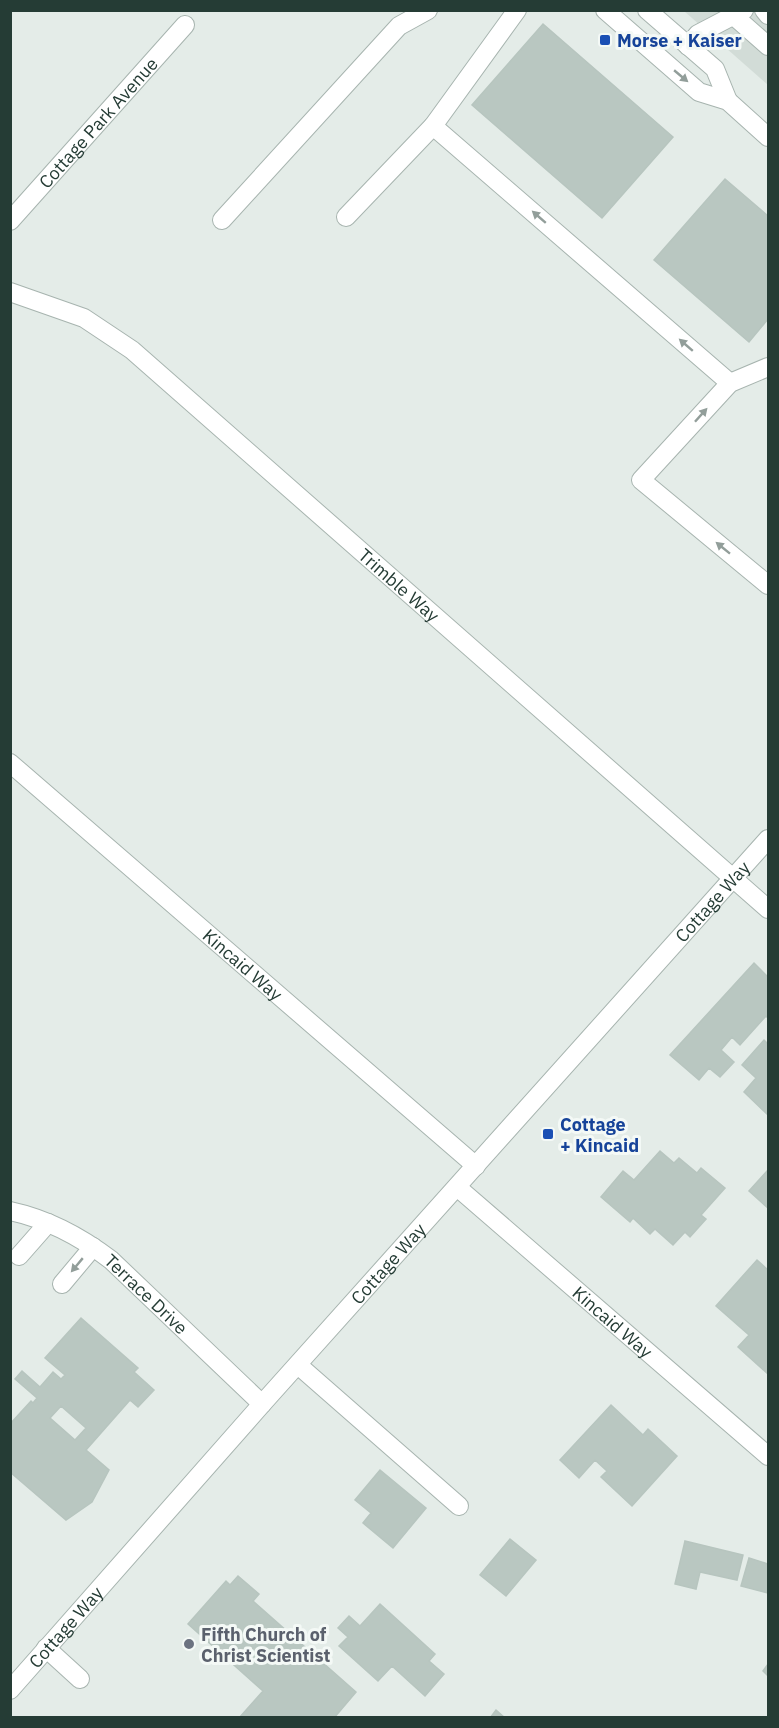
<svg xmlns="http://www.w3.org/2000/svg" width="779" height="1728" font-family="'IBM Plex Sans',sans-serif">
  <rect width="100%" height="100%" fill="#e4ece8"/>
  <path fill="#d2dcd7" d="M 684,11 L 768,11 L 768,85 Z"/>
  <path fill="#b9c7c1" stroke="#b7c5bf" stroke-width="1.5" fill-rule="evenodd" d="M 543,24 L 673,137 L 602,218 L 472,105 Z
    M 725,179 L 768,216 L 768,319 L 749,342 L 654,260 Z
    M 754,963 L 768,977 L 768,1018 L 766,1016 L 740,1045 L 732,1037 L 721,1050 L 734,1062 L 720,1077 L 709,1068 L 699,1080 L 670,1055 Z
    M 764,1040 L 768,1044 L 768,1115 L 744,1092 L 756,1078 L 742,1065 Z
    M 660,1151 L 674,1163 L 679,1158 L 697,1173 L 701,1168 L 725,1188 L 701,1215 L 706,1219 L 690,1237 L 685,1232 L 673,1245 L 655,1229 L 650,1234 L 633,1218 L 630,1222 L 601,1197 L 623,1171 L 634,1180 Z
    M 767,1171 L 768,1173 L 768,1208 L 749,1191 Z
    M 757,1260 L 768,1270 L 768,1374 L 738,1347 L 749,1335 L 716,1306 Z
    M 81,1318 L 138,1368 L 134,1372 L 154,1390 L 138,1407 L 130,1400 L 86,1450 L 109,1470 L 92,1502 L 66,1520 L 10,1472 L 10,1424 L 31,1401 L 33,1403 L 37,1398 L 15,1379 L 22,1371 L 40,1387 L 53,1372 L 61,1379 L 65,1375 L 45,1358 ZM 61,1406 L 86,1428 L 75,1440 L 50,1418 Z
    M 611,1405 L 643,1435 L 648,1429 L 677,1456 L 632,1506 L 601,1477 L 607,1471 L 595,1460 L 579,1478 L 560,1460 Z
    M 380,1470 L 426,1508 L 393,1548 L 363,1523 L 371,1513 L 355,1500 Z
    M 510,1539 L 536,1560 L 506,1596 L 480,1575 Z
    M 685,1541 L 743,1555 L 737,1580 L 700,1572 L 696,1589 L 675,1584 Z
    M 749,1558 L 768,1564 L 768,1593 L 741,1586 Z
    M 238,1576 L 259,1594 L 253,1601 L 356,1692 L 334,1718 L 239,1718 L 263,1691 L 188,1624 L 226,1581 L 230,1585 Z
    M 380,1604 L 435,1654 L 429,1661 L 444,1674 L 425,1696 L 392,1666 L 378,1681 L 339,1646 L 348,1637 L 338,1628 L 349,1616 L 360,1626 Z
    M 768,1664 L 768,1676 L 763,1671 Z
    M 496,1710 L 505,1718 L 490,1718 Z"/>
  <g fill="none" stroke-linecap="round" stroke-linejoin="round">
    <defs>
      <g id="minor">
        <path d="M 605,10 L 699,92 L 728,101 L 768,137"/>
        <path d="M 647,10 L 715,69 L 728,101"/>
        <path d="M 764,10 L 768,15"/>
        <path d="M 734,16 L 768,46"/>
        <path d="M 688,46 L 698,34 L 744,10"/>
        <path d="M 433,126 L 730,383"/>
        <path d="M 346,217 L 433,126 L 517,10"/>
        <path d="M 222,220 L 399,26 L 428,10"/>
        <path id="s1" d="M 10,221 L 185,25"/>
        <path id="s2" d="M 10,292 L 84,318 L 132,350 L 768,909"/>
        <path d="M 768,367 L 730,383 L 641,480 L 768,585"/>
        <path id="s3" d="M 10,763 L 476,1166"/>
        <path id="s4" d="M 457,1187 L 768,1456"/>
        <path id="s5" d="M 10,1211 C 47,1219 81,1237 111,1260 L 262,1404"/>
        <path d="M 19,1256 L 48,1223"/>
        <path d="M 62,1284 L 93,1247"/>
        <path d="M 298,1365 L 459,1506"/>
        <path d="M 46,1648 L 80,1679"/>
        <path id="s6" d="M 10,1690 L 262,1404 L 768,839"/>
      </g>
    </defs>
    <use href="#minor" stroke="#a7b4af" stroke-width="20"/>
    <use href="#minor" stroke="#fff" stroke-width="18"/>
  </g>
  <defs><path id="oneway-solid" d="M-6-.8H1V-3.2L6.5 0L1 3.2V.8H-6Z" transform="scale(1.5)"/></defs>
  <g fill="#929e9a">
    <use href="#oneway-solid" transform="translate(681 76) rotate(40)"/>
    <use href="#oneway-solid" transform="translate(539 217) rotate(-139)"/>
    <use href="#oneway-solid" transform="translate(686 345) rotate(-139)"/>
    <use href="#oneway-solid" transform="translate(701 415) rotate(-48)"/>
    <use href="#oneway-solid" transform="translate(723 548) rotate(-141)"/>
    <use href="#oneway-solid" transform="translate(77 1265) rotate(130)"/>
  </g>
  <g fill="#1a4fb4" stroke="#f4f9f6" stroke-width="2">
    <rect x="599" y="34" width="12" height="12" rx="3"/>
    <rect x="542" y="1128" width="12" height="12" rx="3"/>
  </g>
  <circle fill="#6b7280" stroke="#f4f9f6" stroke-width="2" cx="189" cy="1644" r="6"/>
  <g text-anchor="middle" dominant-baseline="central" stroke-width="6" stroke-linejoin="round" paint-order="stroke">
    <g font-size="18" font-weight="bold" fill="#164399" stroke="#f4f9f6" text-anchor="start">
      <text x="617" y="40">Morse + Kaiser</text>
      <text x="560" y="1124">Cottage<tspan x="560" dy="21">+ Kincaid</tspan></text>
    </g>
    <g font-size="18" fill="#253c35" stroke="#f4f9f6">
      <text stroke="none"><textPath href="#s1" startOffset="132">Cottage Park Avenue</textPath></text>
      <text stroke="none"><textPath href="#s2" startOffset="492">Trimble Way</textPath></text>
      <text stroke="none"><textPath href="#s6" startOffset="1056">Cottage Way</textPath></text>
      <text stroke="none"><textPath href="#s3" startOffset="308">Kincaid Way</textPath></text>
      <text stroke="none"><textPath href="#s6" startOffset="570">Cottage Way</textPath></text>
      <text stroke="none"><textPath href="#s5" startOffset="162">Terrace Drive</textPath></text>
      <text stroke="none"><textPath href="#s4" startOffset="206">Kincaid Way</textPath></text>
      <text stroke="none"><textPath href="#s6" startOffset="84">Cottage Way</textPath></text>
    </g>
    <g font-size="18" font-weight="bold" fill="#5b616d" stroke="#f4f9f6" text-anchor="start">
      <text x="201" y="1634">Fifth Church of<tspan x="201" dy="21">Christ Scientist</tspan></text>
    </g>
  </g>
  <rect width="779" height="1728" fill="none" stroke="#253c35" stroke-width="24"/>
</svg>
